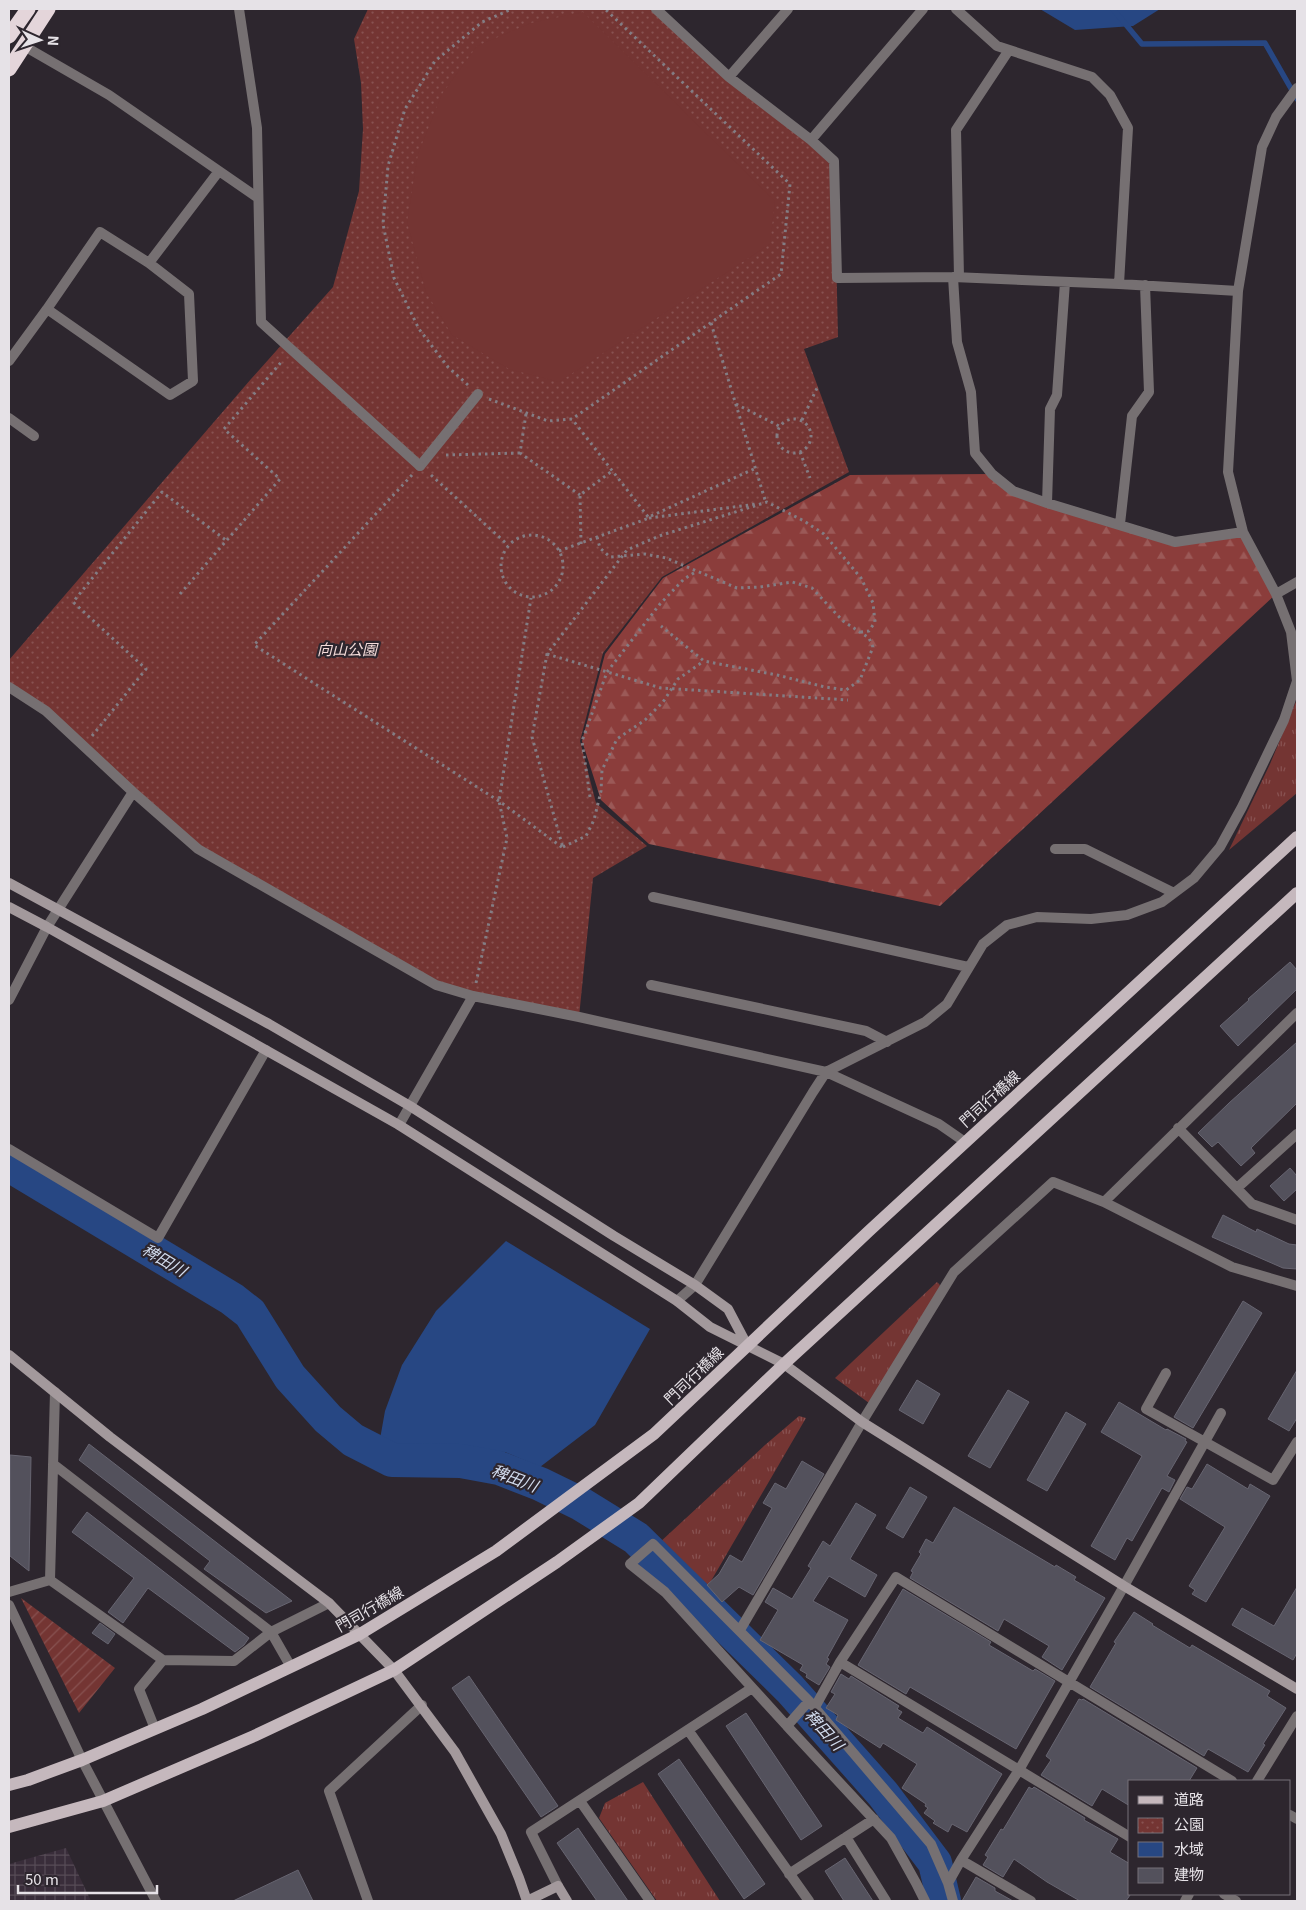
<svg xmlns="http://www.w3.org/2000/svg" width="1306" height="1910" font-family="Georgia,'Noto Sans JP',serif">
  <defs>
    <pattern id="industrial-grid" width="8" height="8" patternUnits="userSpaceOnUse" patternTransform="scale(1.25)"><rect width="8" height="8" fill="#392d3a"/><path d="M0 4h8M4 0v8" fill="none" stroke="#564b56"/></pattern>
    <pattern id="grass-tufts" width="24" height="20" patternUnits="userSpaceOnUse" patternTransform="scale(1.25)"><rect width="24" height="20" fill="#743533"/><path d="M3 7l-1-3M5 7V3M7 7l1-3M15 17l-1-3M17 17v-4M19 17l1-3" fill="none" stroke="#885251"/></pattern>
    <pattern id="forest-firs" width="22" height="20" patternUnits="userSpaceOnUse" patternTransform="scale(1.25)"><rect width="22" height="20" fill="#8b3d3b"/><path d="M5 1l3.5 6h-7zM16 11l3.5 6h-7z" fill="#9b5957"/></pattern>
    <pattern id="park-dots" width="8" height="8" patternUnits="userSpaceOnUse" patternTransform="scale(1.25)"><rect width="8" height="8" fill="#743533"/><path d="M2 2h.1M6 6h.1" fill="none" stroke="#885251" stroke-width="1.8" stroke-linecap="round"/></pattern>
    <pattern id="garden-furrows" width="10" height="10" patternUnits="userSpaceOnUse" patternTransform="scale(1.25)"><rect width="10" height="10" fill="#743533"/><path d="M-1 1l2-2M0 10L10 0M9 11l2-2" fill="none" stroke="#885251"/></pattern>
  </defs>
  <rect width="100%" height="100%" fill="#2d262e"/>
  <path fill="url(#industrial-grid)" d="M 66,1848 L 91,1901 L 9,1901 L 9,1864 Z"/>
  <path fill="url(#grass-tufts)" d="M 1297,699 L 1297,793 L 1229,850 L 1270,764 Z
    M 937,1282 L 942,1287 L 869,1403 L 835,1378 Z
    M 799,1416 L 806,1418 L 704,1593 L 658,1544 L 765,1445 Z
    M 643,1782 L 720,1901 L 657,1901 L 599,1818 L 605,1803 Z"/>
  <path fill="url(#forest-firs)" d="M 992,474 L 1013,491 L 1175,542 L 1243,532 L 1276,594 L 940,906 L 649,844 L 601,800 L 582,741 L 605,654 L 663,578 L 850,475 Z"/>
  <path fill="url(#park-dots)" d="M 368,9 L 656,9 L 834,161 L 838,337 L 804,349 L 849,472 L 662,577 L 603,653 L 580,741 L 596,803 L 647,846 L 593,878 L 579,1017 L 436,985 L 198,849 L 97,758 L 9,687 L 9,660 L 251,379 L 333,287 L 359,191 L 363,129 L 361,83 L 354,39 Z"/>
  <path fill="url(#garden-furrows)" d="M 21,1598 L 115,1668 L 79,1713 Z"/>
  <path fill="#743533" d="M 583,12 L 775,201 L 770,244 L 559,382 L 509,369 L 452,335 L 426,292 L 407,222 L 418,154 L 442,94 L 477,46 L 531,23 Z"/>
  <path fill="#274783" d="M 1040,9 L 1160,9 L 1133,26 L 1075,30 Z
    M 506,1241 L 650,1329 L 595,1425 L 540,1467 L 505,1452 L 464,1450 L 406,1453 L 380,1439 L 385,1411 L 402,1365 L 436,1311 Z"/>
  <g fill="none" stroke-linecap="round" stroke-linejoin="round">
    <path stroke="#274783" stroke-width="5.5" d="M 1113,9 L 1142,44 L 1265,43 L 1297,99"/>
    <path stroke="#274783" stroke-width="34" d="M 9,1165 L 232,1299 L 250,1313 L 290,1377 L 328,1419 L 353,1440 L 392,1460 L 461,1461 L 499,1468 L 540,1484 L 581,1504 L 636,1538 L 790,1689 L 883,1794 L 935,1863 L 944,1901"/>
  </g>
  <path fill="#53515c" stroke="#676571" d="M 1290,962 L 1297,970 L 1297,989 L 1238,1046 L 1220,1026 L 1249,1000 L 1248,999 Z
    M 1297,1042 L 1297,1103 L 1251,1148 L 1255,1153 L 1241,1166 L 1218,1142 L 1212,1147 L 1198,1133 L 1229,1103 Z
    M 1290,1168 L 1297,1176 L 1297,1189 L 1284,1201 L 1270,1186 Z
    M 1223,1215 L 1256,1232 L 1257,1229 L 1289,1244 L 1297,1245 L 1297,1269 L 1283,1268 L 1212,1237 Z
    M 1243,1301 L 1262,1313 L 1193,1428 L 1174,1417 Z
    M 1297,1370 L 1297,1418 L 1289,1431 L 1268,1419 Z
    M 917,1380 L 940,1394 L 923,1424 L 899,1410 Z
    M 1008,1390 L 1029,1402 L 990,1468 L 968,1456 Z
    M 1119,1402 L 1166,1430 L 1167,1429 L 1186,1439 L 1185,1441 L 1187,1442 L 1167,1476 L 1175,1480 L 1169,1492 L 1162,1488 L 1132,1541 L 1127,1538 L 1115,1560 L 1091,1546 L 1142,1456 L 1101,1432 Z
    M 1066,1412 L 1086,1424 L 1047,1491 L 1027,1480 Z
    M 89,1444 L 292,1601 L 266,1613 L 204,1569 L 210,1561 L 79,1460 Z
    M 10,1455 L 31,1457 L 29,1571 L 10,1556 Z
    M 802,1461 L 824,1474 L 753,1595 L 739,1587 L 722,1602 L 707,1585 L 719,1574 L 730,1555 L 742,1562 L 772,1508 L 763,1503 L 775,1483 L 786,1489 Z
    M 1207,1464 L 1248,1489 L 1250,1484 L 1270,1496 L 1206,1602 L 1192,1594 L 1195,1590 L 1189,1586 L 1225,1527 L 1180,1499 L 1187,1487 L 1192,1489 Z
    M 910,1487 L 927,1497 L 903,1538 L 886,1528 Z
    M 856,1503 L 876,1515 L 850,1559 L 877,1575 L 865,1597 L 829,1576 L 813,1601 L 848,1620 L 827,1658 L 829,1659 L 826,1664 L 830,1667 L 819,1685 L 806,1677 L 807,1674 L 800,1670 L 803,1665 L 760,1640 L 778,1610 L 765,1602 L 773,1588 L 792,1599 L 811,1568 L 808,1566 L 823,1541 L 830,1546 Z
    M 954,1507 L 1055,1567 L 1056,1565 L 1076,1577 L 1074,1580 L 1105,1598 L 1062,1670 L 1042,1657 L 1049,1646 L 1004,1619 L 998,1631 L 910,1578 L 913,1572 L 911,1571 L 921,1554 L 919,1552 L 926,1539 L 933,1543 Z
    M 87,1512 L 249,1638 L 244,1645 L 235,1652 L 148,1588 L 123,1623 L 108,1612 L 134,1578 L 72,1532 Z
    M 1297,1587 L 1297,1653 L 1293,1660 L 1232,1625 L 1242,1608 L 1274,1626 Z
    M 903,1589 L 991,1642 L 989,1645 L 1033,1671 L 1035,1669 L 1055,1681 L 1016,1749 L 910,1687 L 906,1694 L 858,1665 Z
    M 1134,1612 L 1153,1624 L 1152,1625 L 1190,1648 L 1192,1645 L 1270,1691 L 1267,1696 L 1286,1708 L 1263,1744 L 1265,1745 L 1248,1772 L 1208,1749 L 1204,1756 L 1090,1687 L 1116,1643 L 1114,1642 Z
    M 100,1623 L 115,1634 L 108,1644 L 92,1633 Z
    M 841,1674 L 849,1679 L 851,1676 L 899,1706 L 897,1709 L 902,1712 L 898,1718 L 923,1733 L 927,1727 L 1002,1774 L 967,1832 L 952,1824 L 948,1832 L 933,1823 L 935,1821 L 924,1813 L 928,1808 L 925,1806 L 926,1804 L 902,1788 L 917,1764 L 883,1743 L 880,1748 L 836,1720 L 838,1715 L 826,1708 L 835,1694 L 831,1692 Z
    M 469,1676 L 558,1806 L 541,1817 L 452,1688 Z
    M 1079,1699 L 1082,1700 L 1083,1699 L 1197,1768 L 1189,1781 L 1130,1781 L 1130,1806 L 1102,1789 L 1092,1806 L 1041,1775 L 1051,1760 L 1046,1756 Z
    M 746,1713 L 822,1826 L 801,1840 L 726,1726 Z
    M 679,1759 L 765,1884 L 744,1899 L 658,1774 Z
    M 1029,1787 L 1032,1789 L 1034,1787 L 1085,1818 L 1084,1820 L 1118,1839 L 1110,1852 L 1130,1864 L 1130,1895 L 1126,1901 L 1080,1901 L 1047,1882 L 1014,1859 L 1003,1877 L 983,1865 L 988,1857 L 985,1855 L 1001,1829 L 1003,1830 Z
    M 578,1828 L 628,1901 L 597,1901 L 557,1843 Z
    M 845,1858 L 873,1901 L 844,1901 L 825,1871 Z
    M 298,1870 L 313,1901 L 233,1901 Z
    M 976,1877 L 995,1888 L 995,1891 L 1013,1901 L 962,1901 Z"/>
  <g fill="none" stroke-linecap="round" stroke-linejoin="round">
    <path stroke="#837d84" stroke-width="3" stroke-dasharray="2.5 4" stroke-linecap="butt" d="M 711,323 L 766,503
      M 468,385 L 448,367 L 419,329 L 394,278 L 383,224 L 388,166 L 405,109 L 435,61 L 482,22 L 512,9
      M 489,399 L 548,421 L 572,419 L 781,274 L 790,184 L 605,9
      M 736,404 L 779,426
      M 526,414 L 520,453 L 580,495
      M777 436a17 17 0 1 1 34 0a17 17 0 1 1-34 0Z
      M 802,420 L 818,386
      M 800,452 L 810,478
      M 446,455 L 520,453
      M 412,475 L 254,645 L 499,801 L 563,848 L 532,737 L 547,654 L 627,550 L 659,536 L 767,502 L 804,521 L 824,534 L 861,578 L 873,603 L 875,622 L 869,631 L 861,632
      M 431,475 L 508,545
      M 651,516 L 756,468
      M 649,518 L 757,504
      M501 566a31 31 0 1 1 62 0a31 31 0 1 1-62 0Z
      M 597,537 L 600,548 L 610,557 L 645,554 L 666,558 L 737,588 L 760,587 L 792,582 L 812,588 L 843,621 L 869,638 L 873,647 L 860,680 L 846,690 L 825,687 L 777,675 L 704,661 L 661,626
      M 581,544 L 580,495 L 612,471
      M 559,551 L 649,518 L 572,419
      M 180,594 L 280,479 L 224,429 L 283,360
      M 547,654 L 661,688 L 848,700
      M 92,736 L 146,669 L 73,602 L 162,492 L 227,541
      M 590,797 L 582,741 L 607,672 L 660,604 L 684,579 L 697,571
      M 563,847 L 586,836 L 594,820 L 601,791 L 602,770 L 617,739 L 645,720 L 663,702 L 678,679 L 704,661
      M 476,983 L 507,838 L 499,801 L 531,598"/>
    <path stroke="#767072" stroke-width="10" d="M 420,466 L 478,394
      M 1166,1373 L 1146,1409 L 1273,1480 L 1297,1442
      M 55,1392 L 50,1580 L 163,1660 L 139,1689 L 155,1729
      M 53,1464 L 271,1632 L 291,1667
      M 1124,1586 L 1221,1413
      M 9,1592 L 50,1580
      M 163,1660 L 234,1661 L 271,1632 L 329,1603"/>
    <path stroke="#767072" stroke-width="10" d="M 239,9 L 257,128 L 261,322 L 420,466
      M 656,9 L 729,77 L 811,140 L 834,161 L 837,278 L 953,277 L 1119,284 L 1238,291
      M 956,9 L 997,46 L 1092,77 L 1110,95 L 1128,128 L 1119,284
      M 24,46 L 109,95 L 258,198
      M 729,77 L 788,9
      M 811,140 L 923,9
      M 953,277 L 957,342 L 971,392 L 975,453 L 992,474 L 1013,491 L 1047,503 L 1175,542 L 1243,532
      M 959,277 L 956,130 L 1009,50
      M 47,309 L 100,232 L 149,263
      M 9,361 L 47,309 L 170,395 L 193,381 L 189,294 L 149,263 L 219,171
      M 9,418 L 34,436
      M 1047,503 L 1050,409 L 1057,395 L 1065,282
      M 1120,524 L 1132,416 L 1149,392 L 1145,285
      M 1276,594 L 1297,582
      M 9,687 L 46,711 L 133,792 L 198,849 L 436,985 L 473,996 L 579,1017 L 826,1072 L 939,1124 L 965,1142
      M 1055,849 L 1085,849 L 1174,893
      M 653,897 L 968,967
      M 651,985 L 866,1031 L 887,1042
      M 9,1000 L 47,927 L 133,792
      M 399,1125 L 473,996
      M 1178,1128 L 1252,1204 L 1297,1220
      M 9,1149 L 158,1238 L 266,1050
      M 1237,1188 L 1297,1134
      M 1104,1202 L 1297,1013
      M 677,1301 L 695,1285 L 813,1092 L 826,1072 L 925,1022 L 947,1004 L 983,944 L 1007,925 L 1037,917 L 1091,919 L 1127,915 L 1162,902 L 1194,878 L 1220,847 L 1242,807 L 1284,720 L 1297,681 L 1291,632 L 1276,594 L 1243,532 L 1228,472 L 1238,291 L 1262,147 L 1276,117 L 1297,88
      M 9,1605 L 82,1760 L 156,1901
      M 740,1630 L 862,1422 L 954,1272 L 1053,1182 L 1104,1202 L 1232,1267 L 1297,1286
      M 840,1662 L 1130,1837
      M 815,1707 L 840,1662 L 896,1577 L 1232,1781
      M 787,1726 L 665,1592 L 630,1564 L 653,1544 L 809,1701
      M 688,1730 L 809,1901
      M 1257,1781 L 1297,1716
      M 580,1801 L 650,1901
      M 1290,1815 L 1297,1819
      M 846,1837 L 886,1901
      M 789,1874 L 874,1819
      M 948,1883 L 961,1860
      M 558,1886 L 531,1832 L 752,1688
      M 1224,1894 L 1236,1901
      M 368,1901 L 329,1791 L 422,1705
      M 925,1901 L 916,1883 L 891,1838 L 787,1726 L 809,1701 L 931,1844 L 948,1883 L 953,1901
      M 1031,1901 L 961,1860 L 1019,1770 L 1124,1586
      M 1185,1901 L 1189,1894"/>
    <path stroke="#a3999c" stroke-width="10" d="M 9,883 L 269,1024 L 410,1106 L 614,1236 L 695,1285 L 728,1309 L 747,1345
      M 9,907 L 47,927 L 399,1125 L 677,1301 L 710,1327 L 784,1364 L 862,1422 L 1124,1586 L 1297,1689
      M 9,1355 L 110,1437 L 329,1603 L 394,1670 L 455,1752 L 501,1834 L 519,1878 L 527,1901 L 558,1886 L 567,1901"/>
    <path stroke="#c5b8bd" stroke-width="12" d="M 9,1785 L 28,1780 L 82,1760 L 202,1709 L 360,1634 L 496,1551 L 654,1434 L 869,1231 L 1297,837
      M 9,1827 L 103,1801 L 254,1736 L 394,1670 L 557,1562 L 639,1503 L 784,1364 L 1297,893"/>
    <path stroke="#e4d5da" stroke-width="15" d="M 9,36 L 28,9
      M 9,69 L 48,9"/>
  </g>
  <g text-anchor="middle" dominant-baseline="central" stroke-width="4.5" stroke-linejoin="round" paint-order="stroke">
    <g font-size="15" font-style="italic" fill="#f4dbd9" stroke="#2d262e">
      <text x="347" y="648">向山公園</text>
    </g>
    <g font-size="15" fill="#e6e2e7" stroke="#2d262e">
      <text transform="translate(989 1098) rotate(-42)">門司行橋線</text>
      <text transform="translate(693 1375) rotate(-44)">門司行橋線</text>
      <text transform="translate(369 1608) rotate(-30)">門司行橋線</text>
    </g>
    <g font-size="16" font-style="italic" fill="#d3ddef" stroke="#2d262e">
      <text transform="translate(165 1259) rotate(31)">稗田川</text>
      <text transform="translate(515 1477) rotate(21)">稗田川</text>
      <text transform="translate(825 1729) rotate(48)">稗田川</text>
    </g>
  </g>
  <rect width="1306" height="1910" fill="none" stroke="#e6e2e7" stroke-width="20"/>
  <rect x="1128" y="1780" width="162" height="115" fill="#2d262e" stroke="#777178"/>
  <rect x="1138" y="1796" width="25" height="8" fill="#c5b8bd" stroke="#777178"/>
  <text x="1174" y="1805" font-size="15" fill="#e6e2e7">道路</text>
  <rect x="1138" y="1818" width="25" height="15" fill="url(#park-dots)" stroke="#777178"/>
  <text x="1174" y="1830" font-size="15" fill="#e6e2e7">公園</text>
  <rect x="1138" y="1842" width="25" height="15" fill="#274783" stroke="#777178"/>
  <text x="1174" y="1855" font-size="15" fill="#e6e2e7">水域</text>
  <rect x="1138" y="1868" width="25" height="15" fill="#53515c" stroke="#777178"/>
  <text x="1174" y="1880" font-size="15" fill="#e6e2e7">建物</text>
  <g transform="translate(40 40) rotate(93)" stroke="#2d262e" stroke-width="4" paint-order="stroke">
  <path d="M0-4L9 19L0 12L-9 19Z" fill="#e6e2e7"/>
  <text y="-8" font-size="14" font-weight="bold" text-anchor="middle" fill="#e6e2e7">N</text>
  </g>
  <path d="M18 1885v8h139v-8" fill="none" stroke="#e6e2e7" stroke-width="2.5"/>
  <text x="25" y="1885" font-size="15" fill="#e6e2e7" stroke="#2d262e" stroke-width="4" paint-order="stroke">50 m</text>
</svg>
